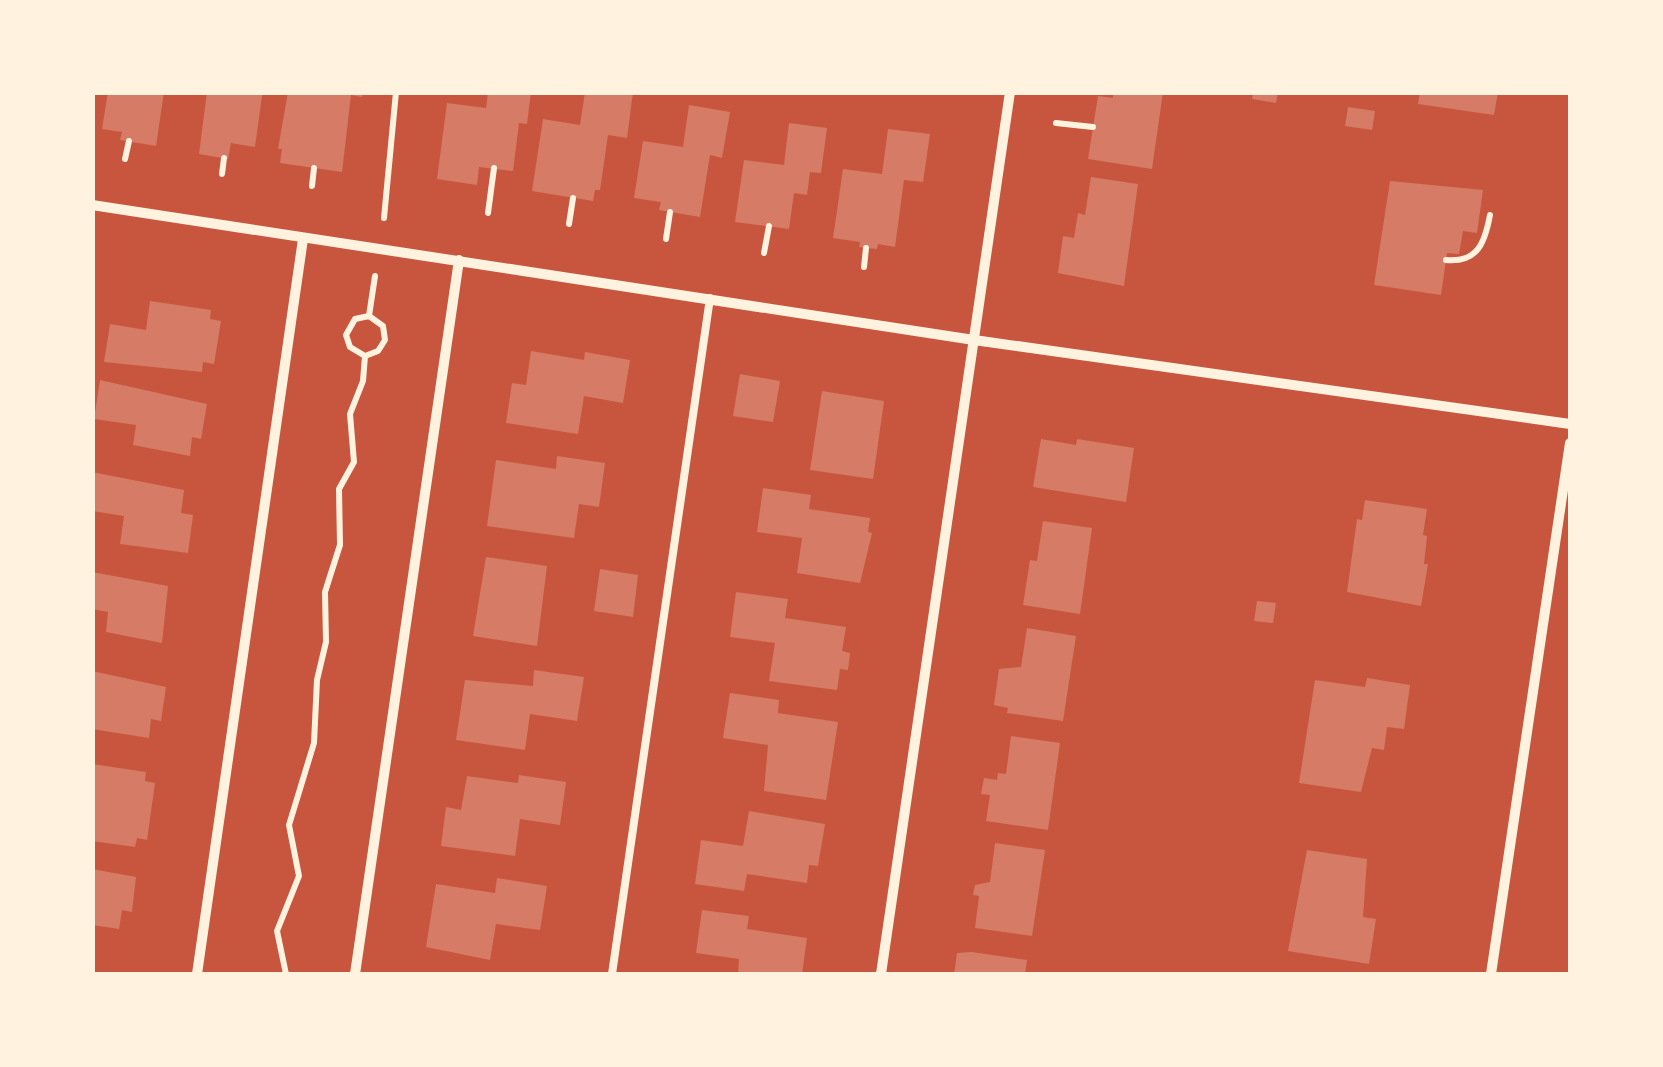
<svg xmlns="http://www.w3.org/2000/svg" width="1663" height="1067" font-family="'Fira Sans Condensed',sans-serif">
  <rect width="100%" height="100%" fill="#c8553d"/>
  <path fill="#d67c66" d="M 108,92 L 164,92 L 156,146 L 120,140 L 122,132 L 102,129 Z
    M 207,92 L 267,92 L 262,96 L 255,147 L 231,143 L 228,159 L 199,154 Z
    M 288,92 L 363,92 L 362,97 L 351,95 L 342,172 L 280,163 L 282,149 L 278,149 Z
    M 488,92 L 531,92 L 527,124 L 519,123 L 513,171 L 479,167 L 477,185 L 437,179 L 447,103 L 486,108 Z
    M 585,92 L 633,92 L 627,138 L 608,135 L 600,190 L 595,190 L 593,201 L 532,191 L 543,119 L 580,125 Z
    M 1113,92 L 1163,92 L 1152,169 L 1088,159 L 1098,96 L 1113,98 Z
    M 1253,92 L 1278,92 L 1276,103 L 1252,99 Z
    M 1420,92 L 1498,92 L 1494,115 L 1418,104 Z
    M 689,105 L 730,112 L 722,158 L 710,155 L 700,217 L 659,210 L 661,202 L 634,198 L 643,141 L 683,147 Z
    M 1348,107 L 1375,111 L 1372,130 L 1345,126 Z
    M 789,123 L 827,128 L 821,173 L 810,172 L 807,195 L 794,193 L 789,229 L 735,222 L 744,160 L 784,165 Z
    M 888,129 L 930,134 L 923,182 L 904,180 L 895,247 L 878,244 L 877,249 L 866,248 L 859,247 L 860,242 L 833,238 L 843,169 L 882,174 Z
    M 1091,177 L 1138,184 L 1124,286 L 1058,273 L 1063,236 L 1074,238 L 1078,213 L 1085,215 Z
    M 1390,181 L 1483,190 L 1477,233 L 1463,231 L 1459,254 L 1447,253 L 1441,295 L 1374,285 Z
    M 150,301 L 211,310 L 210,319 L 221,321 L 214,364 L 203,362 L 202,372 L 104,362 L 110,324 L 146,330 Z
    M 531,351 L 584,360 L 585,352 L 630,360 L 623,403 L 584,396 L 578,434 L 506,423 L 512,383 L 526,385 Z
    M 740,374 L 780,381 L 773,422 L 733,416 Z
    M 100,380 L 207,404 L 201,439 L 192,437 L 190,456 L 133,445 L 136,425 L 94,419 Z
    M 822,391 L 884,401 L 873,479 L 810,470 Z
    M 1041,439 L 1076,445 L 1077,439 L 1134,448 L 1126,502 L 1033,487 Z
    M 557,456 L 605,463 L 599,507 L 579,504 L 574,538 L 487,526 L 496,460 L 556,469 Z
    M 92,472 L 184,490 L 181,513 L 193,515 L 188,553 L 120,544 L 124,516 L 92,511 Z
    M 763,488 L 811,495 L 809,509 L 870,518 L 868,532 L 872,533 L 860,583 L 797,573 L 802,538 L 757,532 Z
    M 1365,500 L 1427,509 L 1423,535 L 1427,536 L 1424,564 L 1428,564 L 1421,606 L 1347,592 L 1357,519 L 1362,520 Z
    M 1043,521 L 1092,528 L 1080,614 L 1023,605 L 1030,560 L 1037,561 Z
    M 486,557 L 547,566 L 537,646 L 473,636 Z
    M 600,569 L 638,575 L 633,617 L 594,611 Z
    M 92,572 L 168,586 L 162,643 L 106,632 L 108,612 L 92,609 Z
    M 736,592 L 788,599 L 785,618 L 846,627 L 842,651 L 850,653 L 848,670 L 840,669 L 837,690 L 769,681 L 775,643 L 730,637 Z
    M 1257,601 L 1276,603 L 1273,623 L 1254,621 Z
    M 1027,628 L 1076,636 L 1063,721 L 1007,713 L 1008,708 L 994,705 L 999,669 L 1021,667 Z
    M 534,670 L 584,677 L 577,721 L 530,714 L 525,750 L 456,740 L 465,680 L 533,686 Z
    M 92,671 L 166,687 L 161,721 L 151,719 L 149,738 L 92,729 Z
    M 1367,678 L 1410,685 L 1404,729 L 1387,727 L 1384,750 L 1372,748 L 1361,792 L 1299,783 L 1315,680 L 1365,687 Z
    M 730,693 L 779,700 L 778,713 L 838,722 L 826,800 L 764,791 L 768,745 L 723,738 Z
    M 1011,736 L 1060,743 L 1048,830 L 986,821 L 990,795 L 981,794 L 984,778 L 997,780 L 998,773 L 1006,774 Z
    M 92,764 L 146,772 L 145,781 L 155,783 L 147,840 L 137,838 L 135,847 L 92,841 Z
    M 519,775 L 566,782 L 560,825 L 520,819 L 515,856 L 441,846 L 446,807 L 461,810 L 467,776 L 518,783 Z
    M 749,811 L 825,824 L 818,866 L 809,865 L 807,883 L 747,874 L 744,891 L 695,884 L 701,840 L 743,846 Z
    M 995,843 L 1045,850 L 1032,936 L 975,928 L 979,896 L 973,895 L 975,885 L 990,882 Z
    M 1307,850 L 1367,859 L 1363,917 L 1376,919 L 1369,964 L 1288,951 Z
    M 92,869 L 136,877 L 132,912 L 122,910 L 119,929 L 92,925 Z
    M 497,878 L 547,886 L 540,930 L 496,924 L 490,960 L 426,947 L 436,884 L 495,893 Z
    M 702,910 L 749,916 L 747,929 L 807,938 L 802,974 L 738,974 L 739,959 L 696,953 Z
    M 972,952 L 1027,960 L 1025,974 L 954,974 L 957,953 Z"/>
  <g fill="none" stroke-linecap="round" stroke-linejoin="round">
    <path stroke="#fff3e0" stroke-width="6" d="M 1056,123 L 1093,127
      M 125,159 L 129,141
      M 222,174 L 224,158
      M 312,186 L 314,168
      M 488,213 L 494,168
      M 384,218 L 396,92
      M 569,224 L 573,198
      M 666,239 L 670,212
      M 764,253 L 769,226
      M 1446,260 C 1478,263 1485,242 1490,215
      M 864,267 L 866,248
      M 365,356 L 350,347 L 346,335 L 355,319 L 369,316
      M 286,974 L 277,931 L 299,876 L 289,825 L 314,743 L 317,680 L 326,642 L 325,592 L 340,545 L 339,489 L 354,462 L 350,414 L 363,381 L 365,356 L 378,351 L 385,340 L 383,326 L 369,316 L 375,276"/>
    <path stroke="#fff3e0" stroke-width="8" d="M 612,974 L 710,298"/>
    <path stroke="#fff3e0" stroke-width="10" d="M 92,205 L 974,340 L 1570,424
      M 197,974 L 303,239
      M 355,974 L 459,260
      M 881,974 L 1010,92
      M 1491,974 L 1570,443"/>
  </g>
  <rect width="1663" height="1067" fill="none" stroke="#fff3e0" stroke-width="190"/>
</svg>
